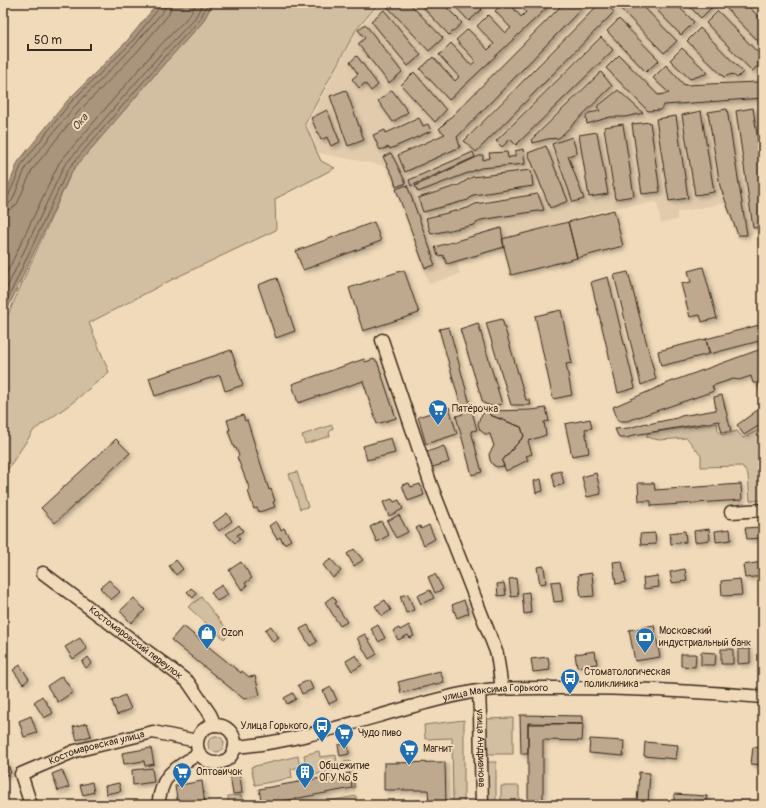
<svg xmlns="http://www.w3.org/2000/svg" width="766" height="808" font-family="Pangolin,sans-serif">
  <defs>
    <filter id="shadow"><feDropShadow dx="2.5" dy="2.5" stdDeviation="2" flood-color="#0004"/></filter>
  </defs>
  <rect width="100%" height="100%" fill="#f0dab9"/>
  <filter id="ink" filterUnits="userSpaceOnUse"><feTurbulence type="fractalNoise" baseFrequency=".025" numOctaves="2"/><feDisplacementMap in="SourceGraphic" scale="8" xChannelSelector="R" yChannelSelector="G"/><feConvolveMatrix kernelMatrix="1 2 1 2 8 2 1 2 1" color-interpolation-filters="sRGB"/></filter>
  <g filter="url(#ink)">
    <path fill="#e1cbac" d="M 381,3 L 763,3 L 763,228 L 753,230 L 753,235 L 738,238 L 725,203 L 677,212 L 677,220 L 661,223 L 657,202 L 607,209 L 504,240 L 505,248 L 457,263 L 460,274 L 429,284 L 396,188 L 385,166 L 319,153 L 307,125 L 356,32 Z"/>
    <path fill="#d2bea0" stroke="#86745f" d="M 213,3 L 379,3 L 356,30 L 305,124 L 321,161 L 335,168 L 275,199 L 276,230 L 173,279 L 89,323 L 109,372 L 72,403 L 34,430 L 3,476 L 3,326 L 72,171 L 165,63 L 202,23 Z
      M 717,423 L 718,430 L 722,435 L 737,431 L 743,438 L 763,428 L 763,500 L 750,501 L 748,475 L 742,466 L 701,467 L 701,456 L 687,438 L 659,440 L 646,437 L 648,433 Z
      M 332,425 L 333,428 L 329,433 L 330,436 L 305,444 L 302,435 Z
      M 297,472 L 308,507 L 300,509 L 289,474 Z
      M 201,597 L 230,633 L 224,639 L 188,607 Z
      M 513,718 L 513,754 L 487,754 L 486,719 Z
      M 464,720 L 464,805 L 453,805 L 452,738 L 425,739 L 424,725 Z
      M208 744a8 8 0 1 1 16 0a8 8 0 1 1-16 0Z
      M 319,751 L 320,757 L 336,755 L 337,763 L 350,761 L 355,788 L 352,788 L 349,768 L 308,776 L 304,755 Z
      M 298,756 L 300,767 L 291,769 L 292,778 L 255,785 L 251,767 Z
      M 487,762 L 496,762 L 496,805 L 487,805 Z
      M 501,786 L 519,786 L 519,805 L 501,805 Z
      M 241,795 L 243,801 L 233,803 L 233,805 L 228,805 L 228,796 Z
      M 356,796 L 357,805 L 308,805 Z
      M 418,800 L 418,805 L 382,805 L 382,802 Z"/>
    <path fill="#a9947c" stroke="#7d6a56" d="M 158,3 L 213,3 L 202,23 L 165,63 L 72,171 L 3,319 L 3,200 L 18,162 L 67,101 L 126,42 Z"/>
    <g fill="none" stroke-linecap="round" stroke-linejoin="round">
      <path stroke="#675444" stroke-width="1" d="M 3,200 L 8,197 L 22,164 L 70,103 L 129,45 L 160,7 L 161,3
        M 3,205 L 8,204 L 12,201 L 26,167 L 74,107 L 132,48 L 164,10 L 166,3
        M 3,211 L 11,209 L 17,204 L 32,170 L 79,111 L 137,52 L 169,14 L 172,3
        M 3,281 L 59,163 L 153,53 L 190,15 L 196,3
        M 3,296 L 64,166 L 158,57 L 195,18 L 203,3
        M 3,309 L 68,169 L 162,60 L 199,21 L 208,3"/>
    </g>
    <path fill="#bea98e" stroke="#3b2a1e" filter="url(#shadow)" d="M 384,3 L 409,3 L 443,38 L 429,51 Z
      M 419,3 L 442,3 L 462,23 L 449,35 Z
      M 452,3 L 477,3 L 482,9 L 469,21 Z
      M 503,3 L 509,3 L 521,17 L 526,12 L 518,3 L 552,3 L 449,100 L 420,69 L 433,57 L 455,81 L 459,77 L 439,55 L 451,43 L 471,65 L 476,61 L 456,40 L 468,29 L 488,50 L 494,44 L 477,26 L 488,15 L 505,33 L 511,28 L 495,11 Z
      M 564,3 L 587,3 L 457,137 L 460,147 L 405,172 L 398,155 L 445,134 L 439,129 Z
      M 600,3 L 604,3 L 614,12 L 476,152 L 464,141 Z
      M 615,3 L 640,3 L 677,41 L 664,53 Z
      M 650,3 L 675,3 L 694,22 L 681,35 Z
      M 686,3 L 710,3 L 713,6 L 701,18 Z
      M 729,3 L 745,3 L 763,21 L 763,46 L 725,7 Z
      M 757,3 L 763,3 L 763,9 Z
      M 384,10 L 421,55 L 408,66 L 371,21 Z
      M 718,11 L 762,57 L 757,62 L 759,65 L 752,71 L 706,23 Z
      M 619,19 L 659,60 L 646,72 L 607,31 Z
      M 365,24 L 402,72 L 389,83 L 358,44 L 365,38 L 358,30 Z
      M 700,28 L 743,72 L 737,78 L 732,74 L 724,77 L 687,41 Z
      M 601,37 L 613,50 L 516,145 L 510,139 L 502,147 L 496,141 Z
      M 682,48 L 708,73 L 690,79 L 670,60 Z
      M 619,55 L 658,95 L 669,93 L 653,78 L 666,65 L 684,85 L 758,82 L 763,70 L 763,98 L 664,105 L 660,110 L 648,111 L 606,68 Z
      M 357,56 L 378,85 L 371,91 L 365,83 L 359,88 L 352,79 L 358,74 L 350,62 Z
      M 414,72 L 446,110 L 435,122 L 401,85 Z
      M 601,72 L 612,86 L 559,138 L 547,139 L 533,143 L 531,140 Z
      M 346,90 L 364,140 L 348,146 L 330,96 Z
      M 392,90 L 408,112 L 393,122 L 378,101 Z
      M 618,90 L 643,113 L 625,117 L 610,117 L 587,124 L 586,117 L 589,113 L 600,111 L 597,107 Z
      M 753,108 L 763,174 L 763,227 L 753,228 L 736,111 Z
      M 761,108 L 763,108 L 763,123 Z
      M 727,109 L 747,235 L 738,235 L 720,186 L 708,112 Z
      M 327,110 L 340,142 L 331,146 L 327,137 L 321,140 L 311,118 Z
      M 701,111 L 714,192 L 695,195 L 682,115 Z
      M 676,116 L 688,198 L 669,201 L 656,119 Z
      M 419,118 L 423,126 L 428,124 L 431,131 L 390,149 L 389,147 L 380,150 L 373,135 L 385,130 L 386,133 Z
      M 650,122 L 660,192 L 642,194 L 632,124 Z
      M 623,124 L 634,196 L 615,199 L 604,127 Z
      M 597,132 L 608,194 L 589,197 L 579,135 Z
      M 572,137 L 577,153 L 568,156 L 584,199 L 573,202 L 552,144 Z
      M 546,146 L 568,201 L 550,208 L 528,153 Z
      M 523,149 L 525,164 L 481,168 L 418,192 L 415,186 L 479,156 L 483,155 L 483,160 L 490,158 L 489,153 L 507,152 L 508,158 L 515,156 L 515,151 Z
      M 473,152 L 475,157 L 411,186 L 409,180 Z
      M 391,153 L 406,183 L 396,187 L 393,176 L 383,157 Z
      M 531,170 L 533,186 L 473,195 L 468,200 L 423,212 L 418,198 L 459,185 L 472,177 Z
      M 407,185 L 433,257 L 432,258 L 435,265 L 425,268 L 396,189 Z
      M 538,194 L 544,210 L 481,220 L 474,225 L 431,234 L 426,218 L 468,208 L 475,204 Z
      M 614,210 L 623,246 L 577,258 L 568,222 Z
      M 374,222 L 381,241 L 303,270 L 296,251 Z
      M 568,222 L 577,258 L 511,275 L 502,239 Z
      M 501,228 L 504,247 L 447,264 L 443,255 L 438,256 L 435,247 Z
      M 703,267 L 717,318 L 702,322 L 700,315 L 690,317 L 681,284 L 691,282 L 688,271 Z
      M 404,270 L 419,313 L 363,331 L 349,288 Z
      M 628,272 L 656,379 L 641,385 L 614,275 Z
      M 608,277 L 635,388 L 618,393 L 591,282 Z
      M 277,278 L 295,331 L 276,338 L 258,285 Z
      M 561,310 L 572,363 L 566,364 L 572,395 L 553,399 L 535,316 Z
      M 502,319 L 526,400 L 530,400 L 531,405 L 511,405 L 486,323 Z
      M 478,323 L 502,404 L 491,406 L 483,403 L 460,329 Z
      M 763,324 L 763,340 L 710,354 L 706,339 Z
      M 449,327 L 477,430 L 471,431 L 482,472 L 472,475 L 456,416 L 463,414 L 439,329 Z
      M 706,339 L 709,354 L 661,366 L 658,351 Z
      M 761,349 L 763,358 L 763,403 L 758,383 L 753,383 L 751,376 L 739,380 L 733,379 L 712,386 L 714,391 L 627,421 L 618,421 L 613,407 L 670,382 Z
      M 231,350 L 243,385 L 225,391 L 220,375 L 155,396 L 149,378 Z
      M 364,359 L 365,362 L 374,359 L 375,361 L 377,361 L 396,418 L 377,424 L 363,381 L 298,403 L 292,384 Z
      M 722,395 L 731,431 L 722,433 L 719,421 L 634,435 L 627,438 L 619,438 L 615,429 L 629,428 L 646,423 L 648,424 L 677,418 L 681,416 L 716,410 L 714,397 Z
      M 763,406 L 763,423 L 744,435 L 737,425 Z
      M 449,407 L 457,434 L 426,444 L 418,417 Z
      M 546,408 L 549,421 L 544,422 L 546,435 L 528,441 L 532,454 L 526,456 L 528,460 L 506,471 L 502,461 L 524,436 L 521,427 L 490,415 L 489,411 L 531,410 Z
      M 489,411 L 490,415 L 521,427 L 524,436 L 502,461 L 504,466 L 497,467 L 493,465 L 490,460 L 489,454 L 494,446 L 490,434 L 485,434 L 480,430 L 478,424 L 480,417 L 485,412 Z
      M 243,415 L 245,421 L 247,420 L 269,490 L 271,489 L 275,501 L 273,502 L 275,507 L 259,512 L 257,508 L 254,509 L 248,491 L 250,490 L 237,457 L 239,456 L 236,448 L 234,448 L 228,430 L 230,430 L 227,420 Z
      M 590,419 L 592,428 L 585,429 L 589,453 L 572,456 L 565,424 Z
      M 391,438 L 395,453 L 367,460 L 363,446 Z
      M 116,439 L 130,453 L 55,523 L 41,508 Z
      M 444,446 L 449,462 L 429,468 L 424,453 Z
      M 561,471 L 564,484 L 555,487 L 552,473 Z
      M 596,473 L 601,494 L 587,497 L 582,477 Z
      M 541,479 L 543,491 L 536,493 L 534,481 Z
      M 409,483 L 411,487 L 420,484 L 424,495 L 408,501 L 402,485 Z
      M 638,483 L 654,483 L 655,490 L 741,484 L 742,500 L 651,506 L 651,501 L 639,501 Z
      M 392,499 L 394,502 L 399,500 L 403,509 L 389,516 L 383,502 Z
      M 227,513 L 232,521 L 219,531 L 213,523 Z
      M 399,515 L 408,532 L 396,538 L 387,521 Z
      M 276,521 L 281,530 L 284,528 L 291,540 L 284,544 L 280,537 L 277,539 L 269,526 Z
      M 381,521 L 389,535 L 377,542 L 370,527 Z
      M 239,525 L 243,531 L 237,535 L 240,539 L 235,543 L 226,534 Z
      M 429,525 L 435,539 L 424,545 L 416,528 L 420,526 L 421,529 Z
      M 760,527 L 762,538 L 747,539 L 745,528 Z
      M 709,529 L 710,540 L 695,542 L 694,531 Z
      M 730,529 L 731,540 L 716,542 L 715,531 Z
      M 685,531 L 686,542 L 671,544 L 670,533 Z
      M 655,533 L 656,544 L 641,545 L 640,534 Z
      M 354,549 L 363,560 L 354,566 L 347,554 Z
      M 331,559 L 341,571 L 333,578 L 323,565 Z
      M 176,560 L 183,569 L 176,575 L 169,566 Z
      M 622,561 L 626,582 L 616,584 L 613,562 Z
      M 241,562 L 252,578 L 245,583 L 247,586 L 242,590 L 229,570 Z
      M 762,562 L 763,576 L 745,578 L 743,565 Z
      M 544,566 L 546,583 L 540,584 L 537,567 Z
      M 685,569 L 687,581 L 672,583 L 670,572 Z
      M 592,573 L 594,596 L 581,597 L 578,575 Z
      M 435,574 L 443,589 L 435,593 L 428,577 Z
      M 658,576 L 659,587 L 644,589 L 643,578 Z
      M 516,578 L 518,596 L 511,597 L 509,579 Z
      M 740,579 L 742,595 L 722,596 L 721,581 Z
      M 109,580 L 120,592 L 111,600 L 100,588 Z
      M 560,581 L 563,601 L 554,602 L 551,582 Z
      M 504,583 L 506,595 L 498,596 L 497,584 Z
      M 222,585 L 228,595 L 217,601 L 211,592 Z
      M 191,588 L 197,593 L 193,598 L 187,592 Z
      M 430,590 L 434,598 L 421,604 L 417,596 Z
      M 529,592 L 531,613 L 524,614 L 522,593 Z
      M 408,594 L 414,610 L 406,613 L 400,596 Z
      M 333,596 L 337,602 L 335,603 L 347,622 L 340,626 L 325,602 Z
      M 134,598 L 145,610 L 131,623 L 120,611 Z
      M 385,600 L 391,610 L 382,616 L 375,606 Z
      M 464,600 L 469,613 L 457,618 L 452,605 Z
      M 308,625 L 317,642 L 310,646 L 300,629 Z
      M 378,625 L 385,638 L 379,642 L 371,629 Z
      M 409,625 L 414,636 L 410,638 L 408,635 L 398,640 L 393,631 L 399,628 L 400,630 Z
      M 654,625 L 660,657 L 635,661 L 629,630 Z
      M 183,626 L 241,673 L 242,671 L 249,677 L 255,676 L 260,695 L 244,699 L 171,640 Z
      M 271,626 L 279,638 L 273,642 L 265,630 Z
      M 365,634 L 377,654 L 369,659 L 357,638 Z
      M 80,638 L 87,649 L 73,659 L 65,647 Z
      M 721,649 L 733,649 L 733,664 L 721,664 Z
      M 738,649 L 750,649 L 750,663 L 738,664 Z
      M 595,651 L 597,664 L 577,667 L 575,654 Z
      M 701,652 L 716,653 L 715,665 L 701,665 Z
      M 681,654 L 696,654 L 695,667 L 681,666 Z
      M 356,655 L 362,665 L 352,671 L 346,661 Z
      M 88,657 L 92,663 L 86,668 L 82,662 Z
      M 548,657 L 550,670 L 533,672 L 531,659 Z
      M 20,665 L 29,679 L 23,684 L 13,670 Z
      M 440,671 L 444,682 L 401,693 L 398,682 Z
      M 62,676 L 73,692 L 58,702 L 47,686 Z
      M 309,680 L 313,689 L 302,694 L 298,685 Z
      M 331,687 L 337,700 L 329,704 L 323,691 Z
      M 293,693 L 296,699 L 287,704 L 284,698 Z
      M 125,695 L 131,709 L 117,715 L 112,701 Z
      M 42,696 L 53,713 L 44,718 L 34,702 Z
      M 520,715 L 583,716 L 583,724 L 528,723 L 528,754 L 521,754 Z
      M 31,716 L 37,733 L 24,737 L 19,721 Z
      M 87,723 L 91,736 L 77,740 L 73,727 Z
      M 528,724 L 583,724 L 582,741 L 543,740 L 543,805 L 528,805 Z
      M 590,739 L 624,741 L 623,756 L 589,753 Z
      M 645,742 L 678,745 L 676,759 L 644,756 Z
      M 348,744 L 349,754 L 340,756 L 338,745 Z
      M 753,747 L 763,748 L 763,765 L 751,764 Z
      M 151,748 L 154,764 L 145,766 L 144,761 L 124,764 L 122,753 Z
      M 7,762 L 11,773 L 3,776 L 3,764 Z
      M 445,762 L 446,805 L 429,805 L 428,790 L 384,790 L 384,763 Z
      M 152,768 L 154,782 L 133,785 L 132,770 Z
      M 62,770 L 69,787 L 58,791 L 52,774 Z
      M 639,772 L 650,773 L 648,803 L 637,803 Z
      M 349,773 L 352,788 L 262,805 L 259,789 Z
      M 240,775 L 242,793 L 233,794 L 230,776 Z
      M 202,781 L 205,805 L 178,805 L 175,786 Z
      M 92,782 L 94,792 L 83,795 L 80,785 Z
      M 119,783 L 121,791 L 106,794 L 105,786 Z
      M 674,794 L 707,796 L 706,805 L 674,805 Z
      M 724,800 L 763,803 L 763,805 L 723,805 Z"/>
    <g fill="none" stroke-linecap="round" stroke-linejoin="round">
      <defs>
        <g id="minor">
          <path d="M 382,340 L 431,485 L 497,654 L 502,689"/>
          <path d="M 731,512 L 763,510"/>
          <path id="s1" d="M 43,573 L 188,682 L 210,714 L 215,725"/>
          <path id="s2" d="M 479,691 L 480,715 L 482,805"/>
          <circle cx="216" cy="744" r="19"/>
          <path id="s3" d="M 235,747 C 296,742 355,722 414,706 C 436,700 457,694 479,691 C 506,687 534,688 561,688 C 628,688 696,691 763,697"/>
          <path id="s4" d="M 31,805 L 21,774 L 75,751 L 153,732 L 197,741"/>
          <path d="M 158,805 C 163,771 173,771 199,753"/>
        </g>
      </defs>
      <use href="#minor" stroke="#3b2a1e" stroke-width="15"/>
      <use href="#minor" stroke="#f0dab9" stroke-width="12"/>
    </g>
  </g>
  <defs>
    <symbol id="supermarket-pin" viewBox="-11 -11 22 30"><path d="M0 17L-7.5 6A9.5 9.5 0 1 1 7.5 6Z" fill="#1f6fb2" stroke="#f0dab9"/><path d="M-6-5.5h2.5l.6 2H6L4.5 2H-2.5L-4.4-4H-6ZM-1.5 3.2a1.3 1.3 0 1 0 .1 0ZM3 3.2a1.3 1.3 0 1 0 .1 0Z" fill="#fff"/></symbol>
    <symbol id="shop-pin" viewBox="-11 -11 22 30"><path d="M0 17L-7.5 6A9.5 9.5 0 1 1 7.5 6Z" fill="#1f6fb2" stroke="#f0dab9"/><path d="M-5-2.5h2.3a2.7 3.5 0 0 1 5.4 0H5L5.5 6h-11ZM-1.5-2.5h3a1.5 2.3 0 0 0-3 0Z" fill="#fff"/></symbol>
    <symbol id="bank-pin" viewBox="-11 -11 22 30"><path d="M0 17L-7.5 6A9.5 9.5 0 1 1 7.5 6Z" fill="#1f6fb2" stroke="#f0dab9"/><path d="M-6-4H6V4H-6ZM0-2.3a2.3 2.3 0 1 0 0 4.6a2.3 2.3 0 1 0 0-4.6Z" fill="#fff"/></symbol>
    <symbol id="bus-pin" viewBox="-11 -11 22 30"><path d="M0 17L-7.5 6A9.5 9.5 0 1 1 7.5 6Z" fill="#1f6fb2" stroke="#f0dab9"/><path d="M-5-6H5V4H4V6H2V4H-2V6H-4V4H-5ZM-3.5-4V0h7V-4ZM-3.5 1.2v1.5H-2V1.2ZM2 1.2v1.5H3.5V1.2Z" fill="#fff"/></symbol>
    <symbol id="building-pin" viewBox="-11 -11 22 30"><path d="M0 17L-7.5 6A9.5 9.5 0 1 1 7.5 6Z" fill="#1f6fb2" stroke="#f0dab9"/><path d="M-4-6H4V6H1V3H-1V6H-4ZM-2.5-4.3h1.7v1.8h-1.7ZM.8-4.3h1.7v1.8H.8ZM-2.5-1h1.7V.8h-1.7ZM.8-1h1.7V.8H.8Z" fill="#fff"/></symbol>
  </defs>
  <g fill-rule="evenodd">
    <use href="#supermarket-pin" x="427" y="398" width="22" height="30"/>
    <use href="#shop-pin" x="196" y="622" width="22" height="30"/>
    <use href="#bank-pin" x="634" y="626" width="22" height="30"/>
    <use href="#bus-pin" x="559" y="667" width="22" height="30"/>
    <use href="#bus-pin" x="311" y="715" width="22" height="30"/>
    <use href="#supermarket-pin" x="333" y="722" width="22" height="30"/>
    <use href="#supermarket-pin" x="398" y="738" width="22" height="30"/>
    <use href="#supermarket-pin" x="171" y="761" width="22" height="30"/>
    <use href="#building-pin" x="294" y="761" width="22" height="30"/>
  </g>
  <g text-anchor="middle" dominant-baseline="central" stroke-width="4" stroke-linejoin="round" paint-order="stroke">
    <g font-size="10" fill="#3b2a1e" stroke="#f0dab9" text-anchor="start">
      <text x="452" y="409">Пятёрочка</text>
      <text x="659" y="631">Московский<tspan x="659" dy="12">индустриальный банк</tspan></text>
      <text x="221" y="633">Ozon</text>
      <text x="584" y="672">Стоматологическая<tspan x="584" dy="12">поликлиника</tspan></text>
      <text x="308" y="726" text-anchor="end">Улица Горького</text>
      <text x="358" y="733">Чудо пиво</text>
      <text x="423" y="749">Магнит</text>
      <text x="319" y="766">Общежитие<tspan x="319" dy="12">ОГУ № 5</tspan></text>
      <text x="196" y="772">Оптовичок</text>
    </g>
    <g font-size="10" fill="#3b2a1e" stroke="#f0dab9">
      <text stroke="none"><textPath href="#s1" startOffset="116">Костомаровский переулок</textPath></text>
      <text stroke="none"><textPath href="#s3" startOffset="267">улица Максима Горького</textPath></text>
      <text stroke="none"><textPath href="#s2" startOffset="57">улица Андрианова</textPath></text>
      <text stroke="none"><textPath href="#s4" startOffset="113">Костомаровская улица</textPath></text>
    </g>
    <g font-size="11" font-style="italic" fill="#564436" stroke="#f0dab9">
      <text transform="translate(80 122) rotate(-48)">Ока</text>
    </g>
  </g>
  <rect width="766" height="808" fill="none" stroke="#f0dab9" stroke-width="16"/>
  <rect x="8" y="8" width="750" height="792" fill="none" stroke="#3b2a1e" stroke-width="1.5" filter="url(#ink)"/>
  <path d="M28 44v6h63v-6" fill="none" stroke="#3b2a1e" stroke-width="2"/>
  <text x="34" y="44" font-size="12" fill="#3b2a1e" stroke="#f0dab9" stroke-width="3" paint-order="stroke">50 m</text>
</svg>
